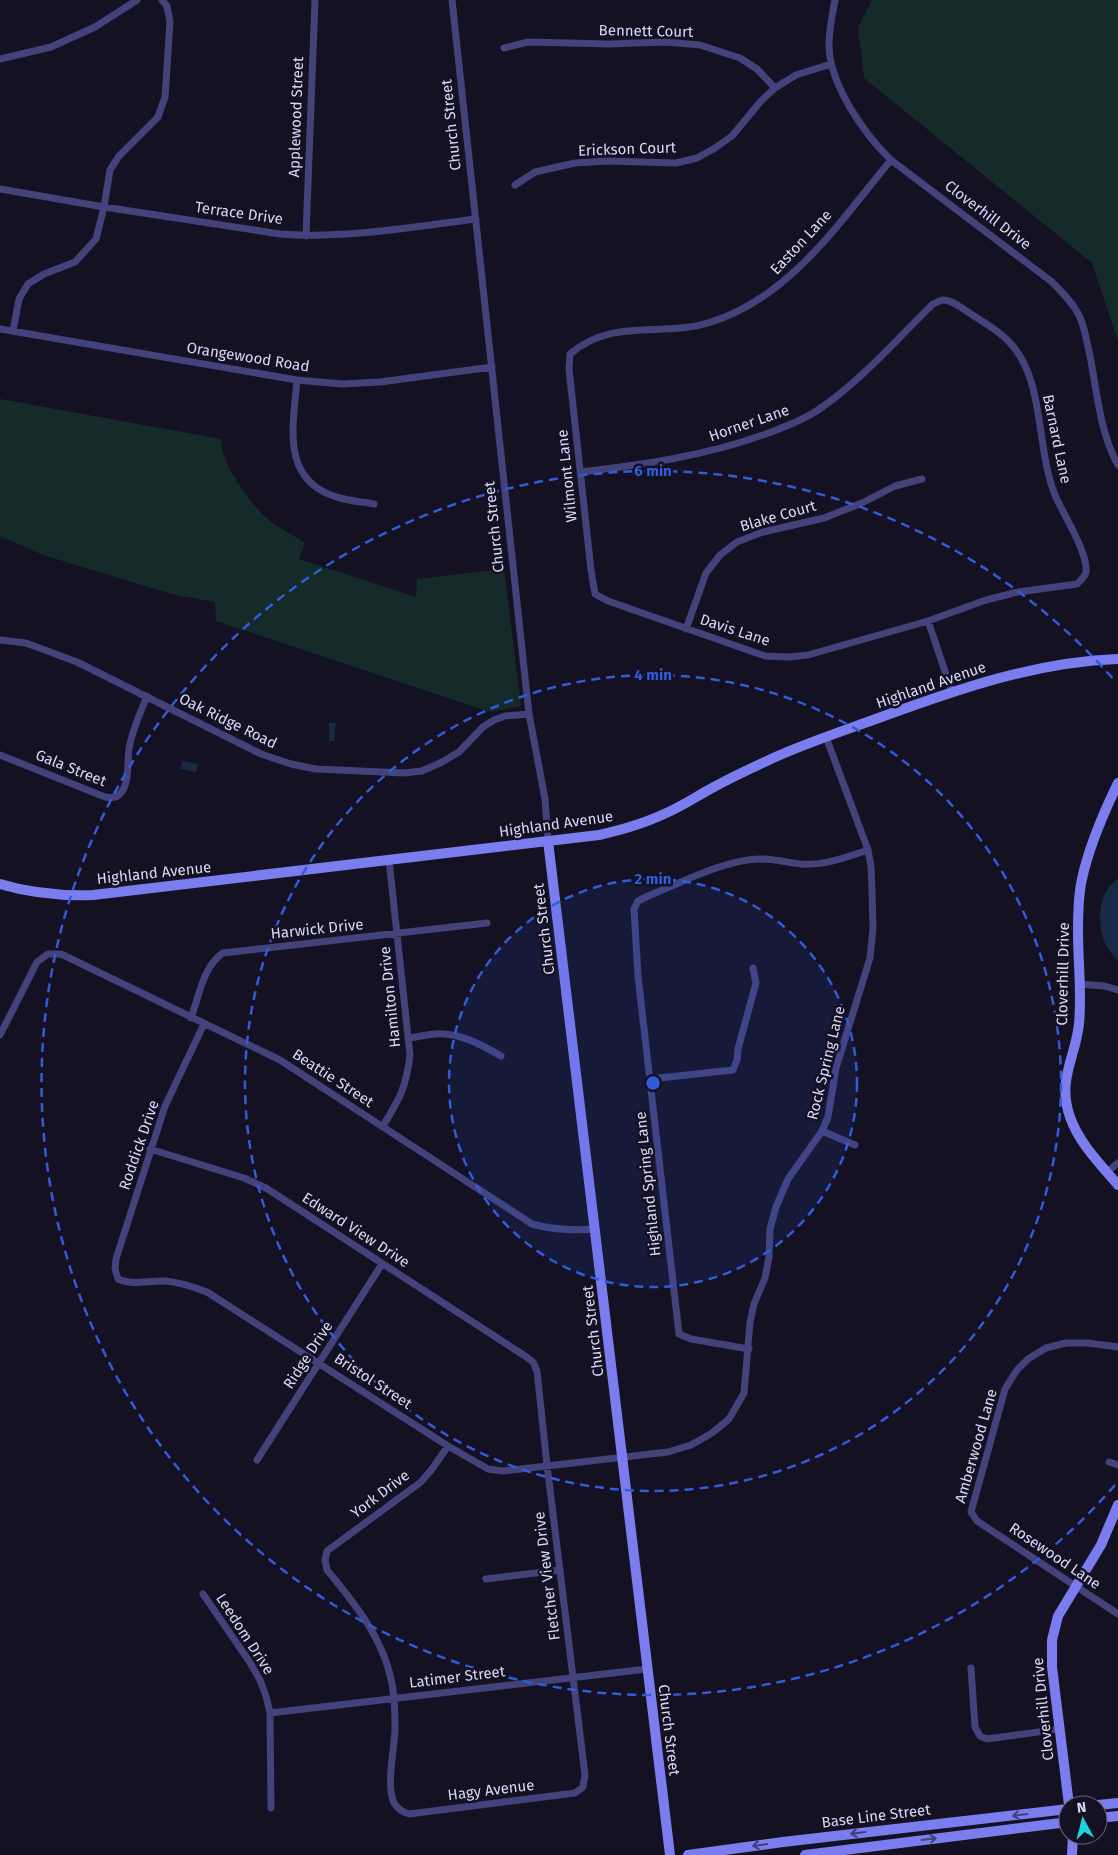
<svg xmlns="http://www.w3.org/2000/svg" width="1118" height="1855" font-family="'Fira Sans',sans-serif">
  <rect width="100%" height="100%" fill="#141122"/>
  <path fill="#152b2a" d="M 872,0 L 1118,0 L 1118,341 L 1092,263 L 864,78 L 858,27 Z
    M 0,399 L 221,439 C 220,461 248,500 263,515 C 274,526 292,534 305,543 L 299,559 L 416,597 L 417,579 L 504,569 L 521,706 L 490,712 L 216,621 L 215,602 L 175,595 L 43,555 L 0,536 Z"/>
  <path fill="#172b47" d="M 329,723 L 336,723 L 334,741 L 329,741 Z
    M 182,761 L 198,764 L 196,772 L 180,769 Z
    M 1118,879 L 1118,961 C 1114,957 1109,951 1106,945 C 1096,926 1098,890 1118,879 Z"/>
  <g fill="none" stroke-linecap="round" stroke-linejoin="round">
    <path stroke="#43427b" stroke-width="7" d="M 452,0 L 529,714 L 545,799 L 548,841
      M 835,0 C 832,15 829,30 829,46 C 830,85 864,134 891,160 L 1052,282 C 1062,292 1072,302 1079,315 C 1085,328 1087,343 1090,356 C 1097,392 1100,433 1118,465
      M 504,48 L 528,42 L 609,44 L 665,42 L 700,45 L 740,58 L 757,69 L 775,88
      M 0,59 L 51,47 L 95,27 L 137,0
      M 515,185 L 535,172 L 575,163 L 607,161 L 676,163 L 697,158 L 715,148 L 732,136 L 761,101 L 775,88 L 796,75 L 831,64
      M 0,189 L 104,207 L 280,234 C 346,239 411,227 476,219
      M 306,236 L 315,0
      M 0,329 L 297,380 L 342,384 L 380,382 L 492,367
      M 13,331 L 19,299 L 28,284 L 44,274 L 75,262 L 96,239 L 104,207 L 110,170 L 119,156 L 158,117 L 165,97 L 170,22 L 167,6 L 162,0
      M 297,380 C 293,427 280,482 340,498 C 351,501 363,502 374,504
      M 580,472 C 642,465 704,456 763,435 C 782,428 801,421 818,410 C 861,381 896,340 933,304 C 936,303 940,300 943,300 C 954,300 965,311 974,316 C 986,324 1000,331 1010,343 C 1045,379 1036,449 1055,495 C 1063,514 1088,552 1086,572 C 1085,577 1080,581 1077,584 L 1018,592 L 986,600 L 928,621 L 808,655 L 789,657 L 765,656 L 608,601 L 595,594 L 591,570 L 569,369 L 570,354 C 613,317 662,338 711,322 C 791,297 840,221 891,160
      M 928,621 L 952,692
      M 686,629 L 706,573 L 720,555 L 737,542 L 763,532 L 824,518 L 862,503 L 895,486 L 922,479
      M 0,640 L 26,643 L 77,662 L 261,754 L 291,764 L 316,769 L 404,773 L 422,771 L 440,763 L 459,752 L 483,727 L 494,720 L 505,716 L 529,714
      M 0,755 L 105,797 C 110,798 116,798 120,794 C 130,784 127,762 129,749 C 132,730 140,714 147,696
      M 1079,984 L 1104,986 L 1118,990
      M 191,1018 C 199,997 203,966 223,953 L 487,923
      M 204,1024 L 165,1106 L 116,1259 L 115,1269 L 118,1279 C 133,1286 149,1280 165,1281 C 179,1282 194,1287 207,1292 L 448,1446 L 488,1469 L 503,1471 L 668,1452 L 691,1445 L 712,1433 L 729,1419 L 744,1393 L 750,1322 L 754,1304 L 765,1278 L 769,1257 L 770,1229 L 776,1207 L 788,1179 L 822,1131 L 828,1117 L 836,1068 L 870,958 L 873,929 L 872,889 L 871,867 L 868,850 L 826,737
      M 0,1035 L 37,962 L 48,954 L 61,954 L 280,1060 L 532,1224 C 554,1230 573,1231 596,1229
      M 408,1038 C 417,1037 426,1035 435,1034 C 459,1032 482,1045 501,1056
      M 650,1079 L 733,1070 L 737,1060 L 738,1049 L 756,983 L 753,968
      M 383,1126 C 400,1098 406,1088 410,1055 L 389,860
      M 822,1131 L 855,1145
      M 150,1149 L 244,1178 L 266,1188 L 525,1356 L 533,1362 L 537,1371 L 547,1465 L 585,1775 L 583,1787 L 575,1793 L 409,1814 C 402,1812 398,1809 394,1803 C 386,1786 394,1750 395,1731 C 395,1721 395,1710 394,1700 C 391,1649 359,1608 327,1570 L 325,1560 L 327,1551 L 421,1482 L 432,1469 L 448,1446
      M 1107,1172 L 1118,1163
      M 1118,1347 L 1088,1343 L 1066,1343 L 1046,1348 L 1028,1359 L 1017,1370 L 1005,1389 L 971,1512 L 977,1521 L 1118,1614
      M 749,1349 L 691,1339 L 679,1334 L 638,976 L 634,909 L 638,901 L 648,896 C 678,884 717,864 748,860 C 767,857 783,862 801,864 C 825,866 846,857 868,850
      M 257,1460 L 382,1264
      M 1109,1462 L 1118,1465
      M 486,1579 L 560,1570
      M 203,1594 L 249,1661 L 260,1680 L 266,1696 L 270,1713 L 271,1808
      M 971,1668 L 975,1727 L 980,1736 L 987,1739 L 1060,1729
      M 270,1713 L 647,1669"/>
    <path stroke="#7b7ced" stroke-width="10" d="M 1118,783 C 1103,814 1089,846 1082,879 C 1078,896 1078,916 1078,932 C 1078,963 1082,993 1079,1024 C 1075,1059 1057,1080 1070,1117 C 1079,1143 1100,1164 1118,1185
      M 548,841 L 670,1855
      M 0,884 C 30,893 61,896 93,895 L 599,835 C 621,830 643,824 664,814 C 681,807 697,796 714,787 C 732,777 752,768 771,759 C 808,742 846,730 884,716 C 961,688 1036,662 1118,659
      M 1069,1805 L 1052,1667 L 1052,1640 L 1058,1616 L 1101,1545 L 1118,1505
      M 1098,1805 L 1118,1803
      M 1098,1818 L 1118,1816
      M 688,1855 L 783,1842 L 1068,1809
      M 805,1855 L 1068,1822
      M 1072,1855 L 1073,1835"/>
  </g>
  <defs><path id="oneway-shaft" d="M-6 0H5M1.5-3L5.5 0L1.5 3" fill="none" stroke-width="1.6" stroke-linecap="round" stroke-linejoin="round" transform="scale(1.25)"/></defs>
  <g stroke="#42417d">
    <use href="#oneway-shaft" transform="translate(1020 1815) rotate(173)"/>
    <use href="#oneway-shaft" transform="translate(858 1833) rotate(173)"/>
    <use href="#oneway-shaft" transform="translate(929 1839) rotate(-7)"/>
    <use href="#oneway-shaft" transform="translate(760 1845) rotate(172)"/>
  </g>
  <circle cx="653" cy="1083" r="204" fill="#305cdb" fill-opacity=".12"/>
  <g fill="none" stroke="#305cdb" stroke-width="2.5" stroke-dasharray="9 6">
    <circle cx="653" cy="1083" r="204"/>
    <circle cx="653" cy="1083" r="408"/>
    <path d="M1115 1485A612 612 0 1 1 1115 681"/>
  </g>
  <g text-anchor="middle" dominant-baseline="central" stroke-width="5" stroke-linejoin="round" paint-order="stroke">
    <g font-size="15" fill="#dad8fa" stroke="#141122">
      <text transform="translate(646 31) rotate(1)">Bennett Court</text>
      <text transform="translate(296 117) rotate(-88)">Applewood Street</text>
      <text transform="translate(451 125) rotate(-96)">Church Street</text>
      <text transform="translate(627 149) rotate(-2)">Erickson Court</text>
      <text transform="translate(239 213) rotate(8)">Terrace Drive</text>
      <text transform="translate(988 215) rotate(37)">Cloverhill Drive</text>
      <text transform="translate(801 242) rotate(-47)">Easton Lane</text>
      <text transform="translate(248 357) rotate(9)">Orangewood Road</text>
      <text transform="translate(749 423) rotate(-19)">Horner Lane</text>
      <text transform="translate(1057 439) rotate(78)">Barnard Lane</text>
      <text transform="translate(567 476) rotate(-96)">Wilmont Lane</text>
      <text transform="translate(778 516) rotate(-16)">Blake Court</text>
      <text transform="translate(494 527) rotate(-96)">Church Street</text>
      <text transform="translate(735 630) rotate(18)">Davis Lane</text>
      <text transform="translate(931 685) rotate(-19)">Highland Avenue</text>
      <text transform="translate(228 721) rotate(26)">Oak Ridge Road</text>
      <text transform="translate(71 768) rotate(22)">Gala Street</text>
      <text transform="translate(556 824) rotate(-8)">Highland Avenue</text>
      <text transform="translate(154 873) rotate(-6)">Highland Avenue</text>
      <text transform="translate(317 929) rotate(-6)">Harwick Drive</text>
      <text transform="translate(544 929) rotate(-97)">Church Street</text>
      <text transform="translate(1063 974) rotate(-89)">Cloverhill Drive</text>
      <text transform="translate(390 997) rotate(-96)">Hamilton Drive</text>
      <text transform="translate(826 1063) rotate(-76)">Rock Spring Lane</text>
      <text transform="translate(333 1078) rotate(33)">Beattie Street</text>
      <text transform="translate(139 1145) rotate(-71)">Roddick Drive</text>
      <text transform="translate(648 1184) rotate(-96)">Highland Spring Lane</text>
      <text transform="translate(356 1230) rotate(33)">Edward View Drive</text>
      <text transform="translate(593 1331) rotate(-97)">Church Street</text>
      <text transform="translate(308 1355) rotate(-57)">Ridge Drive</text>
      <text transform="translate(373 1381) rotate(33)">Bristol Street</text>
      <text transform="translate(976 1446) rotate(-74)">Amberwood Lane</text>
      <text transform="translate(380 1494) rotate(-37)">York Drive</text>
      <text transform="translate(1055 1556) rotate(34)">Rosewood Lane</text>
      <text transform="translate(547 1576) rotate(-97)">Fletcher View Drive</text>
      <text transform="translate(245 1634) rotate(57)">Leedom Drive</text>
      <text transform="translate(457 1677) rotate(-7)">Latimer Street</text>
      <text transform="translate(1043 1709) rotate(-96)">Cloverhill Drive</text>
      <text transform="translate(669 1730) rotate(83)">Church Street</text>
      <text transform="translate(491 1790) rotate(-7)">Hagy Avenue</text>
      <text transform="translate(876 1816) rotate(-7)">Base Line Street</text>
    </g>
  </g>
  <circle cx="653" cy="1083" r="8" fill="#305cdb" stroke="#141122" stroke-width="2.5"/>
  <g font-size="15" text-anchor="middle" font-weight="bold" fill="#305cdb" stroke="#141122" stroke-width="5" stroke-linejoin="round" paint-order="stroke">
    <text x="653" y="476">6 min</text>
    <text x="653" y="680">4 min</text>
    <text x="653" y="884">2 min</text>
  </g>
  <g transform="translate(1083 1820) rotate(353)"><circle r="24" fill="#141122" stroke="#636178"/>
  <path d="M0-4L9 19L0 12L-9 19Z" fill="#1ed2df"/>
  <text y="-8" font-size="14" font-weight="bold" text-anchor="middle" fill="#dad8fa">N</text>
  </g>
</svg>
